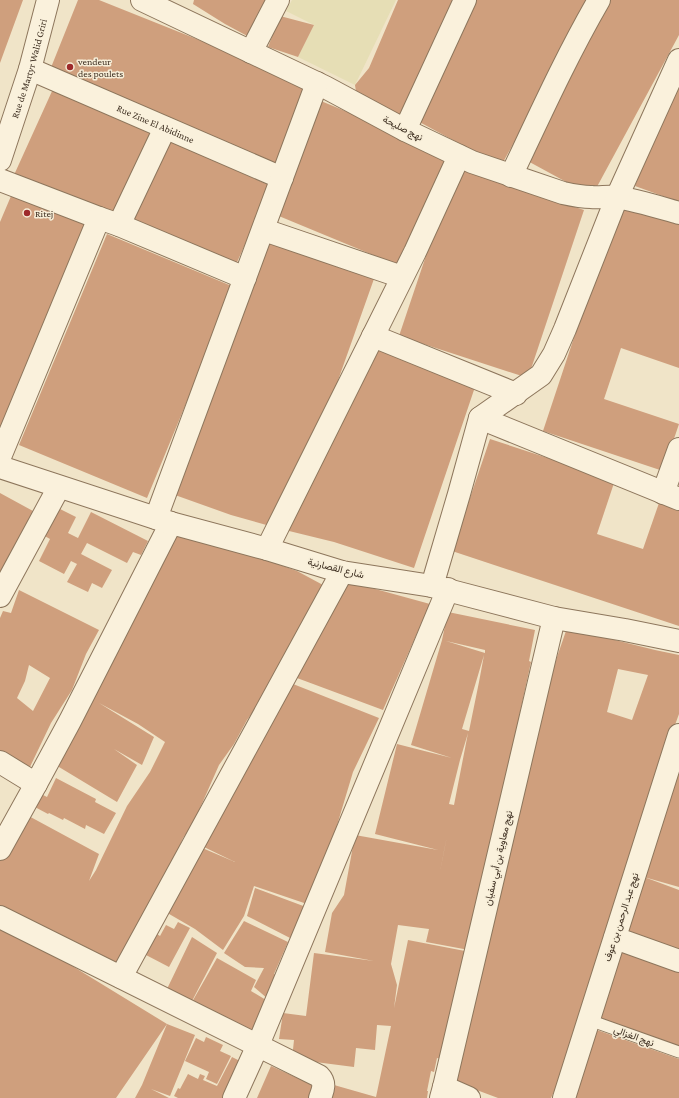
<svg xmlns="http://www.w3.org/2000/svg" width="679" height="1098" font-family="'Crimson Pro',Vazirmatn,serif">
  <rect width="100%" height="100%" fill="#f0e4c8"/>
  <path fill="#e6deb5" d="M 292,0 L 396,0 L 355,85 L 298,57 L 314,25 L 286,11 Z"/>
  <path fill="#cf9f7d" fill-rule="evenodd" d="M 0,0 L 23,0 L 0,63 Z
    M 78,0 L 99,0 L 309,84 L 276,166 L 48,75 Z
    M 194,0 L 271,0 L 251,38 L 225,24 L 193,4 Z
    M 398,0 L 457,0 L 407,119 L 357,99 L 355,85 L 369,68 Z
    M 476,0 L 592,0 L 501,166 L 412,118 Z
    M 610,0 L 679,0 L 679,35 L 592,196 L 524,159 Z
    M 280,16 L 314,25 L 298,57 L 268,47 Z
    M 679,72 L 679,202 L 635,186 Z
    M 53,89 L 152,134 L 113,220 L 14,175 Z
    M 321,101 L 449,154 L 402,267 L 274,214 Z
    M 165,139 L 271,186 L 234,269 L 128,222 Z
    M 461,165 L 529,192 L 584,210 L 528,378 L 399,336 L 437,223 Z
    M 14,189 L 91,221 L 0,440 L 0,222 Z
    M 620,199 L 679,219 L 679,368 L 621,348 L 604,399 L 679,424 L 663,471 L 543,431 Z
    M 107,234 L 234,287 L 147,498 L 19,445 Z
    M 266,238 L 375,276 L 319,434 L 270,526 L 231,515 L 175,495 Z
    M 374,349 L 476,384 L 414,568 L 334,542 L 285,530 Z
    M 490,439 L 615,480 L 597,534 L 643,549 L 659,503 L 679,510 L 679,626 L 452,551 Z
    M 0,493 L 33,511 L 0,575 Z
    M 58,508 L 76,517 L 68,533 L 78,538 L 91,512 L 148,541 L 141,555 L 133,552 L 127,563 L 87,543 L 81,554 L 112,570 L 102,588 L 92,583 L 88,592 L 67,582 L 77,564 L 71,561 L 64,574 L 39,561 L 50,539 L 43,535 Z
    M 171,535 L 232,548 L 297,571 L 323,585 L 273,684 L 247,720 L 234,744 L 219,765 L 193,824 L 183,838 L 155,903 L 118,973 L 22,921 L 0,906 L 0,855 L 25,814 L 99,854 L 89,881 L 96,870 L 127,806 L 150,772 L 165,742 L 138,724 L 99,703 L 154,737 L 142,765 L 114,749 L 137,765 L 117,802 L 54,764 Z
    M 345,579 L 368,587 L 430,604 L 383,710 L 297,678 Z
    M 19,590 L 99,630 L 86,654 L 72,690 L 51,723 L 28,771 L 0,752 L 0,618 L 3,611 L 11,613 ZM 29,665 L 50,678 L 33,711 L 17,698 L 25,681 Z
    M 448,612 L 535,630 L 529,661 L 531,662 L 519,717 L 521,718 L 469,950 L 426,942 L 429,929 L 398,925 L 391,964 L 397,985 L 394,1008 L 408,940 L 465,951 L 441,1059 L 437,1058 L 434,1072 L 431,1071 L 427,1091 L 428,1091 L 427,1098 L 323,1098 L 327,1083 L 376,1097 L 391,1026 L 377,1025 L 375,1050 L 356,1048 L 354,1067 L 292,1059 L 294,1040 L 279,1039 L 283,1013 L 306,1016 L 314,953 L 374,961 L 325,952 L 332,913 L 344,895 L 355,835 L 438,850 L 375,834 L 397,744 L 452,758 L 411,745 L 442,640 ZM 446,641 L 485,650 L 485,653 ZM 484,655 L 479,682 L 469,731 L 462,729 ZM 468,733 L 454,805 L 449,804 L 460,760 ZM 447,836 L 439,877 L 444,851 Z
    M 567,628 L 655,650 L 679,655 L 679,714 L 672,733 L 557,1085 L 551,1098 L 498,1098 L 450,1080 L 545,698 L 557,657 ZM 618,669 L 648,675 L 632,720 L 607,712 Z
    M 288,682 L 379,718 L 353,772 L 335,832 L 307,904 L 254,886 L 244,916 L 223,950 L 195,929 L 164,911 L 200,847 L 235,862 L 204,847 Z
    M 679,773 L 679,887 L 644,877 L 679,890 L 679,956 L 624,935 Z
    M 56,778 L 96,799 L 95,802 L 116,813 L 104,834 L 86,825 L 85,829 L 64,818 L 63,820 L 49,813 L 48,814 L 33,806 L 39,793 L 47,797 Z
    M 255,888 L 306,907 L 292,939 L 247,916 Z
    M 244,921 L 288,942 L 274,974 L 279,976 L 268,999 L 254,987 L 264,968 L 245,967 L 224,953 Z
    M 178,922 L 190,928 L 169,967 L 146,955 L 157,934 L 160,936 L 166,925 L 174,929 Z
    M 0,925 L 20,934 L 167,1024 L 195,1035 L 170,1096 L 151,1089 L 169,1098 L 135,1098 L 142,1085 L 167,1024 L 116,1098 L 0,1098 Z
    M 192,937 L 217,953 L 192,1001 L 167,989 Z
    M 622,949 L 679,969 L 679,1047 L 598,1019 Z
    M 217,958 L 256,980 L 251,991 L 266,1000 L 252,1031 L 192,1002 Z
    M 597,1030 L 679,1059 L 679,1098 L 572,1098 Z
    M 206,1037 L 223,1045 L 220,1051 L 231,1056 L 217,1084 L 206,1079 L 209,1072 L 185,1061 L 196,1038 L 204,1042 Z
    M 232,1057 L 242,1062 L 224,1098 L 178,1098 L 174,1096 L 178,1088 L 180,1089 L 188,1074 L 198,1079 L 200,1074 L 205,1076 L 203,1080 L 217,1086 Z
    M 271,1066 L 317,1087 L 312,1098 L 257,1098 Z"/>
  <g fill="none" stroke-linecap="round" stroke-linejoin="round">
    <defs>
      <path id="service" d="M 589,1020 L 679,1052"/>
      <g id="minor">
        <path d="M 142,0 L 325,87 L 405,130 L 472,162 L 563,193 C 572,195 581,197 591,197 C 599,198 607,196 615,197 C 637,200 658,207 679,213"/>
        <path d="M 251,52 L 278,0"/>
        <path id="s1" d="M 30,69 L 282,178"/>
        <path d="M 405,130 L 465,0"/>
        <path d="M 511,176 C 539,117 566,57 599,0"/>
        <path d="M 0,180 L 99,218 L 119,225 L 245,278"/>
        <path d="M 119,225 L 165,128"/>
        <path d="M 263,231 L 270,232 L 402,277"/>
        <path d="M 373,336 L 516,394"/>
        <path d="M 480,418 L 679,499"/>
        <path d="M 0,457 L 99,218"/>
        <path d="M 663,493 L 679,449"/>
        <path d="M 156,518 L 317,83"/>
        <path d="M 267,549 L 415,252 L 459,156"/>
        <path d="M 432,586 L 459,494 L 480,418 L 541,375 L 554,354 L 565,329 L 617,197 L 679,60"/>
        <path d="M 0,596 L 59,487"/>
        <path d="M 0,762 L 36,784"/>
        <path d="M 0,849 L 36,784 L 70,721 L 171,523"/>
        <path d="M 0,917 L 319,1076 C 326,1083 323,1090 320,1098"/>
        <path d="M 615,938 L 679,961"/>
        <path d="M 121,977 L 342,572"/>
        <path d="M 444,1087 L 469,1098"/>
        <path d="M 234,1098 L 258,1045 L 448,589"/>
        <path d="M 441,1098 L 444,1087 L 554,618"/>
        <path d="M 564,1098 L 679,735"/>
      </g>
      <g id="tertiary">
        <path id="s2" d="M 0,160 L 30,69 L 48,0"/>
        <path d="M 0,467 L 171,523 L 267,549 L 342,572 L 432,586 L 554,618 L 625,630 L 679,641"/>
      </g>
    </defs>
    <use href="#service" stroke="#8d765c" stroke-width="13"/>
    <use href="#minor" stroke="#8d765c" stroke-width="24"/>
    <use href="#tertiary" stroke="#8d765c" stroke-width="24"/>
    <use href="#service" stroke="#faf1dc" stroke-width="11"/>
    <use href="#minor" stroke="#faf1dc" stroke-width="22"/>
    <use href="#tertiary" stroke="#faf1dc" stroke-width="22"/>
  </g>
  <g fill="#9e2a2b" stroke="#f7eed8" stroke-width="1.5">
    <circle cx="70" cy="67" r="4"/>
    <circle cx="27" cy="213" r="4"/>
  </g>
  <g text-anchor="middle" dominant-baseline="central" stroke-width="3" stroke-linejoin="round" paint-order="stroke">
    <g font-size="10" fill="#3d2e20" stroke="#f7eed8" text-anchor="start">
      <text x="78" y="61">vendeur<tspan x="78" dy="12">des poulets</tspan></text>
      <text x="35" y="213">Ritej</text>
    </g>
    <g font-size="10" fill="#3d2e20" stroke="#f7eed8">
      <text stroke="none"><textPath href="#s2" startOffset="96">Rue de Martyr Walid Griri</textPath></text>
      <text stroke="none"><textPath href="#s1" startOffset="137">Rue Zine El Abidinne</textPath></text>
      <text transform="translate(403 128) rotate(27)">نهج صليحة</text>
      <text transform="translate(336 568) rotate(14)">شارع القصارنية</text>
      <text transform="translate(498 858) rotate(-77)">نهج معاوية بن أبي سفيان</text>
      <text transform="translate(621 917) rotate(-72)">نهج عبد الرحمن بن عوف</text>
      <text transform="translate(634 1036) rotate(20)">نهج الغزالي</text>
    </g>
  </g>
</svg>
